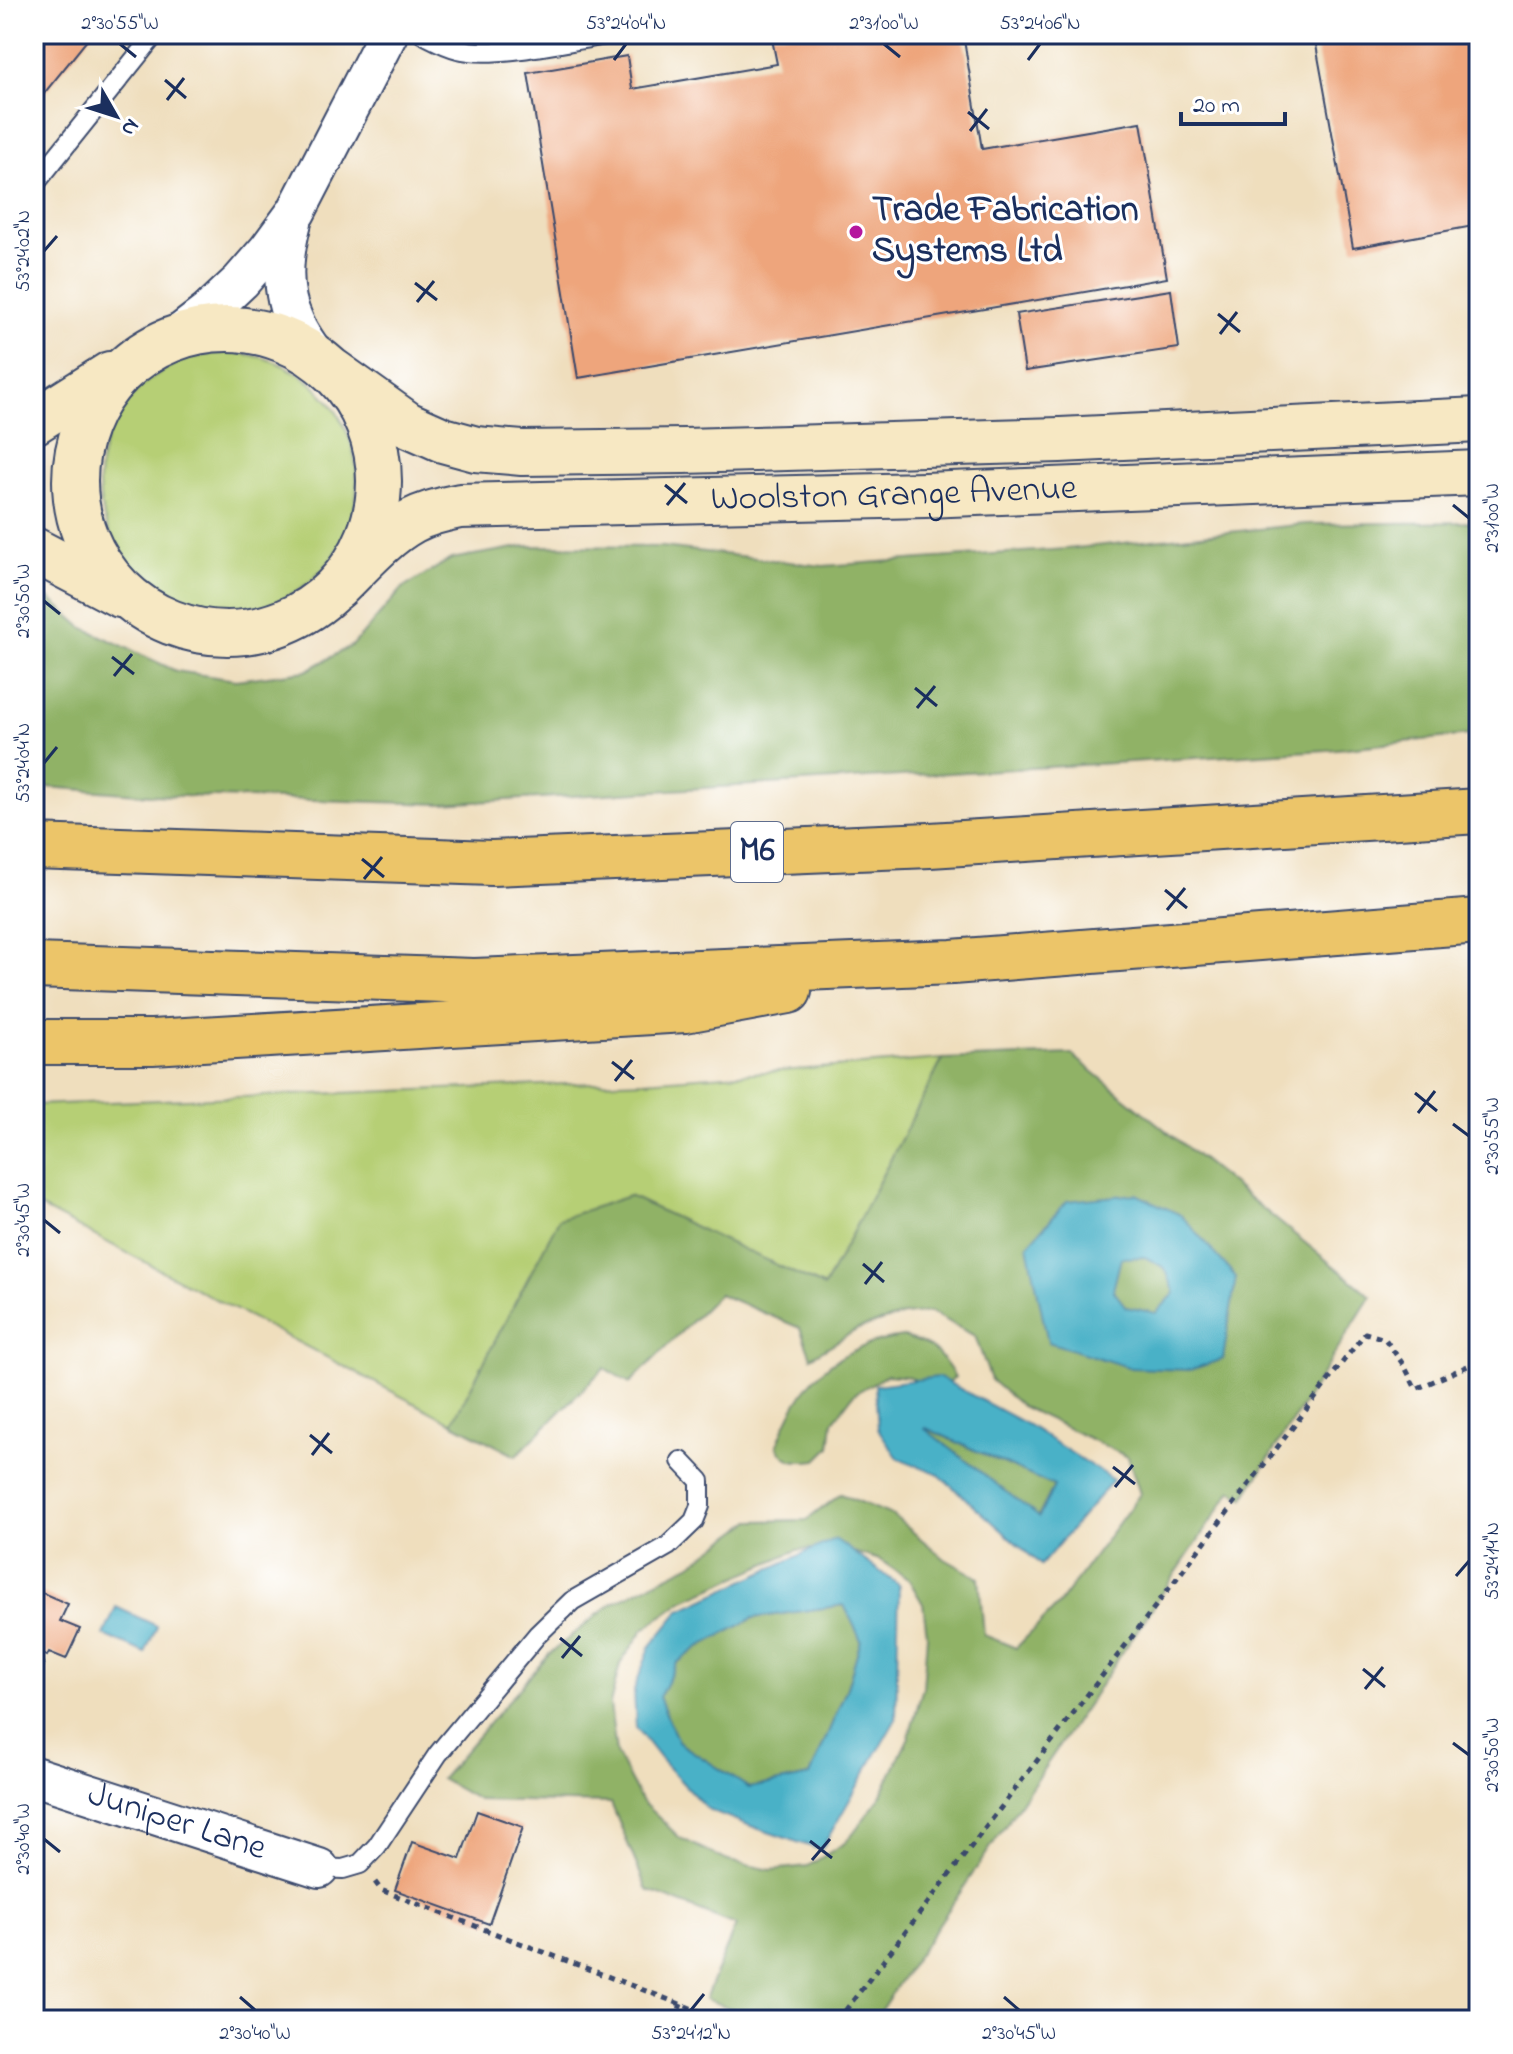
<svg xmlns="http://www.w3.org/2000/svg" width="1513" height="2054" font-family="'Indie Flower',sans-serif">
  <rect width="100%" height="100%" fill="#fff"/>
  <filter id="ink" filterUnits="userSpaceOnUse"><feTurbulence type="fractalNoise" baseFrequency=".0125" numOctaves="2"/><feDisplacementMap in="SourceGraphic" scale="16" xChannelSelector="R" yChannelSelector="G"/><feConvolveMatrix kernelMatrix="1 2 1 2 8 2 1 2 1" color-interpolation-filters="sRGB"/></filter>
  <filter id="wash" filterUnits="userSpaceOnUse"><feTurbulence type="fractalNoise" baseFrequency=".006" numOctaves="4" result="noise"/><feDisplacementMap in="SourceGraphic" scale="32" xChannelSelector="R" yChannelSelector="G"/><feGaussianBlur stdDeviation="1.8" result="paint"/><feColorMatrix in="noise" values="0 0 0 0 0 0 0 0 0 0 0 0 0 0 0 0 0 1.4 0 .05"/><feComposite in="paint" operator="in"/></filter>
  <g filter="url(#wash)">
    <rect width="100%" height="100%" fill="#efdebd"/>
    <path fill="#b6cf75" stroke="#687f6a" stroke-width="2" d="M99 482a129 129 0 1 1 258 0a129 129 0 1 1-258 0Z
      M 943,1059 L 824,1287 L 629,1196 L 560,1219 L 452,1423 L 34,1204 L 34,1105 L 644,1081 Z"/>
    <path fill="#90b266" stroke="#567062" stroke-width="2" fill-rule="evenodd" d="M 1479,522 L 1479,734 L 1327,750 L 442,804 L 151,795 L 34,786 L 34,585 L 82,627 L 176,671 L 236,680 L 306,671 L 353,645 L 403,588 L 451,559 L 526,546 L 663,547 L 823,566 L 1066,549 L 1306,524 Z
      M 1071,1054 L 1371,1296 L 1244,1498 L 1232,1490 L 874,2020 L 762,2020 L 705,1999 L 736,1925 L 647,1890 L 611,1803 L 478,1800 L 441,1779 L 548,1655 L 611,1604 L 690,1565 L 751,1521 L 807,1520 L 841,1494 L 894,1516 L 945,1559 L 979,1578 L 984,1635 L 1016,1648 L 1058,1605 L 1140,1494 L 1128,1457 L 1021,1406 L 991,1380 L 975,1336 L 930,1312 L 904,1315 L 858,1329 L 811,1357 L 800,1328 L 719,1294 L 630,1383 L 604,1368 L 516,1456 L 452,1423 L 559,1219 L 629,1196 L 824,1287 L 943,1059 ZM 837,1547 L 880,1560 L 909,1580 L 923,1604 L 927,1635 L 923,1687 L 909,1737 L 879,1799 L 846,1842 L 808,1866 L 771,1870 L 728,1861 L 680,1838 L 642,1802 L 616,1753 L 610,1704 L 620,1664 L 644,1629 L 684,1600 L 797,1550 Z
      M 903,1337 C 931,1344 940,1352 955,1377 L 938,1394 L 910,1377 L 887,1375 L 854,1394 L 833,1422 L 830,1447 L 817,1460 C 798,1462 787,1464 777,1446 C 799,1382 834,1346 903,1337 Z
      M 921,1426 L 1054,1486 L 1038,1517 Z
      M 845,1605 L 861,1640 L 847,1688 L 810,1776 L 749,1788 L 678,1742 L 658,1697 L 677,1663 L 699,1647 L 753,1618 Z"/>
    <path fill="#48b1c7" stroke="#327092" stroke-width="2" fill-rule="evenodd" d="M 1136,1194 L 1181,1215 L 1236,1277 L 1223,1359 L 1190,1370 L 1131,1368 L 1048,1342 L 1028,1245 L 1067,1201 ZM 1145,1257 L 1165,1268 L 1175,1293 L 1156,1313 L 1126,1307 L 1113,1290 L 1121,1258 Z
      M 938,1377 L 1028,1425 L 1113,1480 L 1041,1565 L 937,1473 L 898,1458 L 878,1429 L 875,1385 ZM 926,1428 L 1054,1486 L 1039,1517 L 925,1429 Z
      M 835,1539 L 899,1585 L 896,1719 L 821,1850 L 756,1828 L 707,1809 L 662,1761 L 636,1728 L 634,1690 L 650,1647 L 680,1610 ZM 844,1605 L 861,1640 L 847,1688 L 810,1776 L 749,1788 L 678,1742 L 659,1697 L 677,1663 L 699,1647 L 753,1618 Z
      M 116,1607 L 157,1626 L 145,1653 L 104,1635 Z"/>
    <g id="blocks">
      <path fill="#eea57c" d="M 34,34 L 92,34 L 34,106 Z
        M 771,34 L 963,34 L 982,149 L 1141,122 L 1167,278 L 578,378 L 528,73 L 627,56 L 632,89 L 777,64 Z
        M 1314,34 L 1479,34 L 1479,225 L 1353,248 Z
        M 1171,290 L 1179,348 L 1025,371 L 1016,314 Z
        M 38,1591 L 68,1604 L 60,1621 L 80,1629 L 66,1659 L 49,1652 L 47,1656 L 34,1650 L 34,1599 Z
        M 34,1659 L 44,1663 L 34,1686 Z
        M 477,1811 L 523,1827 L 489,1924 L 395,1890 L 412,1842 L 460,1859 Z"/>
    </g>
  </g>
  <g filter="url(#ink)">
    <use href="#blocks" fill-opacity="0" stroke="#3b496c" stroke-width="2"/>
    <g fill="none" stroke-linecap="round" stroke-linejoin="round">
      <defs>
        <path id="lane" d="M 423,34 C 435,40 445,46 458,49 C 495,59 571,40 612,34
          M 34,185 L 155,34
          M 319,1868 L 343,1869 L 360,1864 L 377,1846 L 438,1754 L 537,1635 L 572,1601 L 668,1546 L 694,1521 L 700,1506 L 700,1481 L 681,1461"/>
        <g id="street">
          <path d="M 292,222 C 283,255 279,291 295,323 C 300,335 308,345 315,356"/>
          <path d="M 177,336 L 207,313 L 241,281 L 268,250 L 296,212 L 388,34"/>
          <path id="s1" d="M 34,1776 L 319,1868"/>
        </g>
        <g id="secondary">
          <circle cx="227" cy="481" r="152"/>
          <path d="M 334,372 L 407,424 L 443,440 L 476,449 L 522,453 L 684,451 L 1060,440 L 1479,420"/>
          <path d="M 34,422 L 110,374"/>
          <path d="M 34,550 L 120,595"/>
          <path id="s2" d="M 336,588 C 360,565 383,537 412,521 C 427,513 444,509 460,506 L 925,495 L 1479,473"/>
        </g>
        <path id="highway" d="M 34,847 L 492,863 L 930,845 L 1479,811
          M 34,966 L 474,981 L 952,962 L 1479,921
          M 34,1042 L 152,1042 L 685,1010 L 789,991"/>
      </defs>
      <use href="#lane" stroke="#3b496c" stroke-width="22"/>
      <use href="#street" stroke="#3b496c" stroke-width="42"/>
      <use href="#secondary" stroke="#3b496c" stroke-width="48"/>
      <use href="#highway" stroke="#3b496c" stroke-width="48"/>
      <path stroke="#3b496c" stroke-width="5" stroke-dasharray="6 6" stroke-linecap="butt" d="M 375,1882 L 381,1890 L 722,2020
        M 675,2020 L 681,2004
        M 838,2020 L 1365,1333 L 1385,1339 L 1405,1367 L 1416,1389 L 1479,1361"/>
      <use href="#lane" stroke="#fff" stroke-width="18"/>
      <use href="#street" stroke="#fff" stroke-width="38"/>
      <use href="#secondary" stroke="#f7e8c3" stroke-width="44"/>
      <use href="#highway" stroke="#ecc569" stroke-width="44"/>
    </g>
  </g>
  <path fill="none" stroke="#1b2f5e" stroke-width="3" d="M 120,44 L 136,57M 884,44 L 900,57M 614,60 L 626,44M 1028,60 L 1040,44M 165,80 L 186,98M 167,100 L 184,78M 968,112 L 989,129M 970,131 L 987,109M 44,251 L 57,236M 415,283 L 437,300M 417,302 L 434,281M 1218,314 L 1240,332M 1220,334 L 1237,312M 665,485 L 687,503M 667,505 L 685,483M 1453,505 L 1469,518M 44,601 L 60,614M 112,657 L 134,674M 114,676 L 132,654M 915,688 L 937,706M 917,708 L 935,686M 44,763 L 57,747M 362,859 L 384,877M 364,879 L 382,857M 1165,890 L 1187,908M 1167,910 L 1185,888M 612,1062 L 634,1079M 615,1081 L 632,1060M 1415,1093 L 1437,1111M 1418,1113 L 1435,1091M 1453,1124 L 1469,1136M 44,1220 L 60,1233M 863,1264 L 884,1282M 865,1284 L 882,1262M 310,1435 L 332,1453M 312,1455 L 329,1433M 1113,1467 L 1135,1484M 1115,1487 L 1133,1465M 1456,1576 L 1469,1561M 560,1638 L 582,1656M 562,1658 L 580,1636M 1363,1669 L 1385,1687M 1365,1689 L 1383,1667M 1453,1743 L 1469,1755M 44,1839 L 60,1852M 810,1841 L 832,1858M 812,1860 L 830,1839M 240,1997 L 255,2010M 1004,1997 L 1019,2010M 691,2010 L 704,1994"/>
  <circle fill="#b5179e" stroke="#fff" stroke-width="3" cx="856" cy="232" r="8"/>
  <g text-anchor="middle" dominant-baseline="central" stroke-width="6" stroke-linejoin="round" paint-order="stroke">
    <rect fill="#fff" stroke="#5f6d8e" stroke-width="2" x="731" y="822" width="52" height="60" rx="6"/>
    <g font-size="34" font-weight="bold" fill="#1b2f5e">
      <text x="757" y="852">M6</text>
    </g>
    <g font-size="36" font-weight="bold" fill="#1b2f5e" stroke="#fff" text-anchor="start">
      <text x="872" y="211">Trade Fabrication<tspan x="872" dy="41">Systems Ltd</tspan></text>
    </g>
    <g font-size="36" fill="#1b2f5e" stroke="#fff">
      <text stroke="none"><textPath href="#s2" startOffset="586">Woolston Grange Avenue</textPath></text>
      <text stroke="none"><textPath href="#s1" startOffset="150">Juniper Lane</textPath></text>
    </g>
  </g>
  <rect width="1513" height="2054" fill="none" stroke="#fff" stroke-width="88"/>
  <g transform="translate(116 116) rotate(129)" stroke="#ffffff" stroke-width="6" paint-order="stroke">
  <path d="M0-6L14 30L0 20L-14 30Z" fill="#1b2f5e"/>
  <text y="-12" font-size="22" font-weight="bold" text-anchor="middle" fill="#1b2f5e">N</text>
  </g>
  <path d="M1181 112v12h104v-12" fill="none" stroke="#1b2f5e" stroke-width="4"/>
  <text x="1193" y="112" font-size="24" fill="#1b2f5e" stroke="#ffffff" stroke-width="6" paint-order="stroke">20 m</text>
  <rect x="44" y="44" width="1425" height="1966" fill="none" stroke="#1b2f5e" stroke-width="3"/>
  <g font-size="20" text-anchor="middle" fill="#1b2f5e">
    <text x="120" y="29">2°30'55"W</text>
    <text x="626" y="29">53°24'04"N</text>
    <text x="884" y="29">2°31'00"W</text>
    <text x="1040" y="29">53°24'06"N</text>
    <text transform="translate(22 251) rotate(-90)" y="7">53°24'02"N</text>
    <text transform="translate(1491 518) rotate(-90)" y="7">2°31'00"W</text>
    <text transform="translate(22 601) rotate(-90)" y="7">2°30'50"W</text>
    <text transform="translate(22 763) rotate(-90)" y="7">53°24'04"N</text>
    <text transform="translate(1491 1136) rotate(-90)" y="7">2°30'55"W</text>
    <text transform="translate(22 1220) rotate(-90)" y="7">2°30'45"W</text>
    <text transform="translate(1491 1561) rotate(-90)" y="7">53°24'14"N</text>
    <text transform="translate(1491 1755) rotate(-90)" y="7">2°30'50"W</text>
    <text transform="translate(22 1839) rotate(-90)" y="7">2°30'40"W</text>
    <text x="255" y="2039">2°30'40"W</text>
    <text x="691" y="2039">53°24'12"N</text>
    <text x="1019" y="2039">2°30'45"W</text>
  </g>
</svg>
